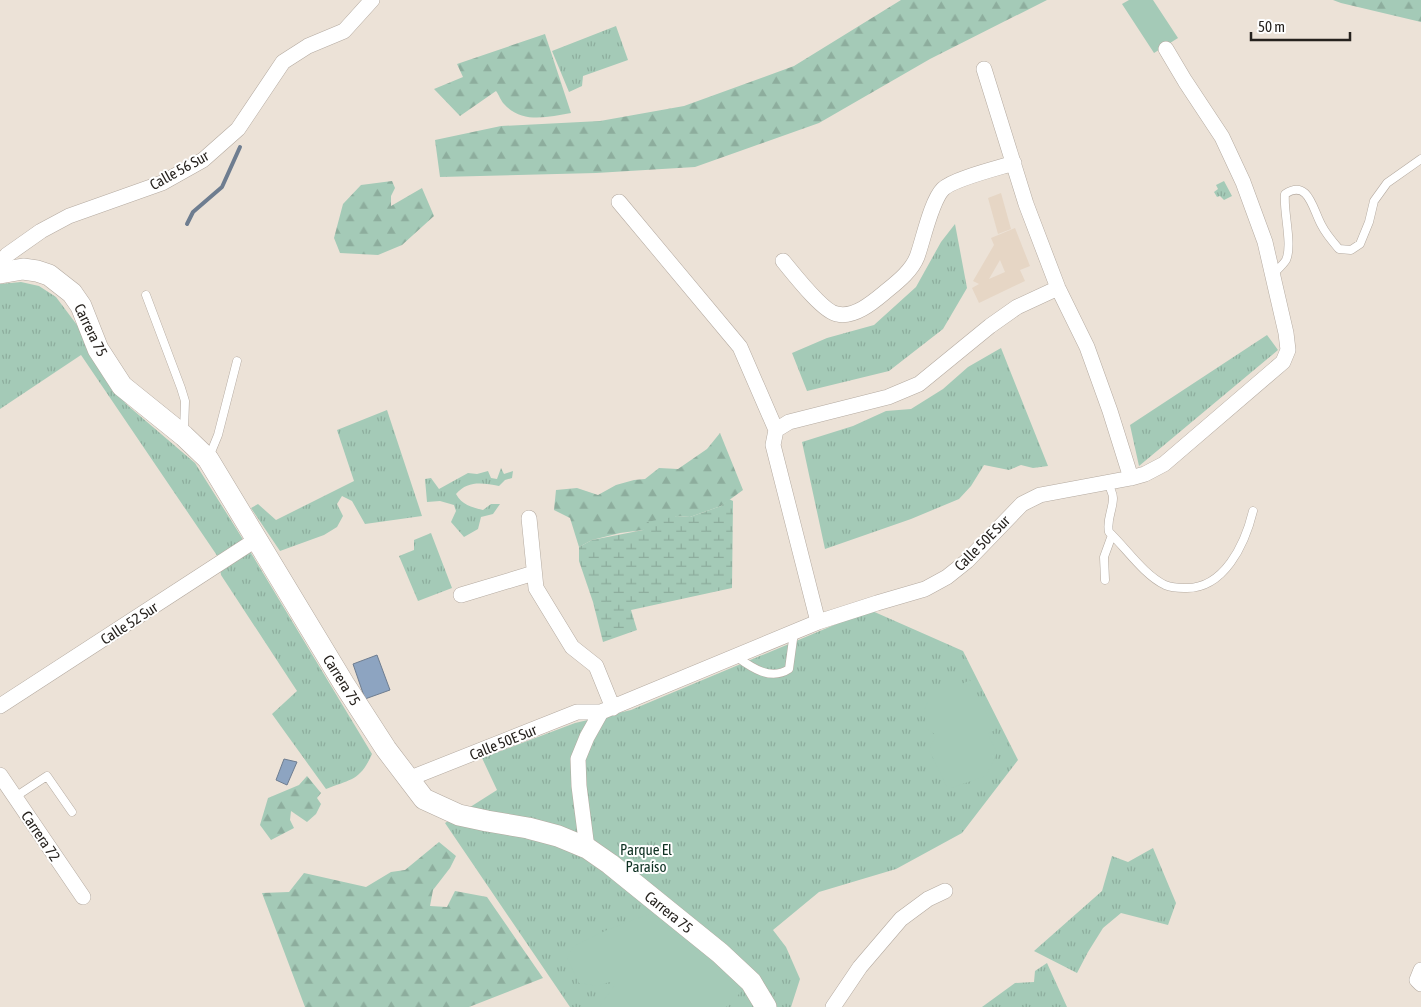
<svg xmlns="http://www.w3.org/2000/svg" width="1421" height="1007" font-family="'Asap Condensed',sans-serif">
  <defs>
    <pattern id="grass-tufts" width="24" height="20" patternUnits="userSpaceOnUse" patternTransform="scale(1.25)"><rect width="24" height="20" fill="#a4cab7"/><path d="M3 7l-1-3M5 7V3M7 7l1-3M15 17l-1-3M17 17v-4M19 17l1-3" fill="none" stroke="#8dad9d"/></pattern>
    <pattern id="forest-firs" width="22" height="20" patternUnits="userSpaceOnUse" patternTransform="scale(1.25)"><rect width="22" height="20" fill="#a4cab7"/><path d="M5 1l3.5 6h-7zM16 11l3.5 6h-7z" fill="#8dad9d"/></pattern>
    <pattern id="wetland-marsh" width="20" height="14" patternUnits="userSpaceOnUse" patternTransform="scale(1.25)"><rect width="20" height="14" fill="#a4cab7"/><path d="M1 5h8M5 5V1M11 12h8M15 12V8" fill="none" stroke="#8dad9d"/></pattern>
  </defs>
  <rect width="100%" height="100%" fill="#ece2d7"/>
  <path fill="#e6d6c5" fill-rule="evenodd" d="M 1001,193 L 1011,229 L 998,234 L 988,198 Z
    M 1015,228 L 1030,266 L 1020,270 L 1025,281 L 979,303 L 972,288 L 979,284 L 973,281 L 994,245 L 991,238 ZM 1000,260 L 1005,272 L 989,279 Z"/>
  <path fill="url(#grass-tufts)" d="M 616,26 L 628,60 L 583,76 L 582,86 L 569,92 L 552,51 Z
    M 1224,181 L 1232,196 L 1224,200 L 1220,196 L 1217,197 L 1214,192 L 1218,189 L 1216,185 Z
    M 955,224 L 967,288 L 943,329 L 889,371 L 807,391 L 792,353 L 827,338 L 874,325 L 916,287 L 941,242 Z
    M 21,282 L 39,286 L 56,297 L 80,329 L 91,356 L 126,404 L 195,463 L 239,533 L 372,754 C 360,781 351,779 326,789 L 272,714 L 297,691 L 221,575 L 218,557 L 81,355 L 0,409 L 0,284 Z
    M 1267,335 L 1278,350 L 1139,466 L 1130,425 Z
    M 1001,348 L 1048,466 L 1033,468 L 1021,465 L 1009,470 L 984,465 L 971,486 L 959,499 L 911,519 L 825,549 L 802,442 L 853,426 L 886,411 L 911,409 L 943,389 L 968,367 Z
    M 387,410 L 422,516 L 365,524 L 352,501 L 342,496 L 337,504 L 343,516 L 337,527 L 324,535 L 280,551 L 251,508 L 258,504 L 276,520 L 354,481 L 337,430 Z
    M 501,468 L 504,474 L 513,471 L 512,478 L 505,480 L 499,486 C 483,483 468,480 456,494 C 462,505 471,507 483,510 L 491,504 L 500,504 L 493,514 L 481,517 L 478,529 L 464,537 L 451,522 L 456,511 L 454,505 L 440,501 L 427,502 L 425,479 L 431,478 L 439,489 L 468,473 L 477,474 L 488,471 L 491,478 L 497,479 Z
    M 431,533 L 452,588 L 418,601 L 399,556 L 414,550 L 414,540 Z
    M 870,610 L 963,651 L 1018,760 L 962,833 L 896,869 L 819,892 L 773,930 L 786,947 L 800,979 L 791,1007 L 570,1007 L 445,823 L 497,790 L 482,758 L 575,723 L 631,710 Z
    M 1153,848 L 1176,903 L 1168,925 L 1121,913 L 1103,928 L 1088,952 L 1077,973 L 1034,951 L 1102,891 L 1112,856 L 1128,862 Z
    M 1047,963 L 1067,1007 L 982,1007 L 1015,983 L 1034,982 L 1035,971 Z"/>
  <path fill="url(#forest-firs)" d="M 901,0 L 1047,0 L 930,59 L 819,123 L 695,167 L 596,173 L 440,177 L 435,140 L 501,126 L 600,121 L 684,106 L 794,66 Z
    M 1333,0 L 1421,0 L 1421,22 L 1341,3 Z
    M 545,34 L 571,113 C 548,117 522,124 504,104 C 501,101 499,95 496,91 L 460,116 L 434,89 L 463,77 L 457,64 Z
    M 392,181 L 395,188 L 391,196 L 391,206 L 422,188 L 434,216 L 402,245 L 378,255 L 340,253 L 334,238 L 343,204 L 361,185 Z
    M 720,433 L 743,490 L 721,506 L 690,517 L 677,516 L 643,530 L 620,533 L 592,540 L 579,547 L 570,518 L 554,510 L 556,490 L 577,488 L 598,495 L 616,485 L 634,480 L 645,479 L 659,468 L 678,469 L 707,449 Z
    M 307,776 L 321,793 L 317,798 L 321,804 L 316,814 L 307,822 L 291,811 L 290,820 L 294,828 L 271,840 L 260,825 L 268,798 L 299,785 Z
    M 439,842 L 456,856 L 450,868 L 433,890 L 430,906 L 447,907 L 455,891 L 487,897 L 543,978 L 469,1007 L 305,1007 L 262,893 L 289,892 L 304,873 L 366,887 L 391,872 L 405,870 Z"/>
  <path fill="url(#wetland-marsh)" d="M 729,499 L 733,501 L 732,588 L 631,610 L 637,630 L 603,642 L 593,602 L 579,561 L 579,547 L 592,540 L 643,530 L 647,522 L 677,516 L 690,517 L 721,506 Z"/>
  <path fill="#a4cab7" d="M 1129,0 L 1153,0 L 1178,38 L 1154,53 L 1122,4 Z
    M 970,680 L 995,730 L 988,734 L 997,753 L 986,776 L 948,789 L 929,750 L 936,735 L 927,729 L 924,711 L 928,701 Z
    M 665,908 L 751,982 L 726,1007 L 599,1007 L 615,985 L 609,982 L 598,986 L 579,983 L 567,958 L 574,946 L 607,930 Z"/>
  <path fill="#8da4c1" stroke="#6e7d90" d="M 377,655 L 390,690 L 365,699 L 353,664 Z
    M 284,759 L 297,762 L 287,785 L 276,780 Z"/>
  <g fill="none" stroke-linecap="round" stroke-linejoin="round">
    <path stroke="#6e7d90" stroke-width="4" d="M 187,224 L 193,212 L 222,187 L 240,147"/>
    <defs>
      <path id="lane" d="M 1273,274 C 1277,270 1283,265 1286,260 C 1293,245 1283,211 1285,194 C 1309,178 1313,211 1322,226 C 1326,234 1333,242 1339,249 L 1351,250 L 1360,244 L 1369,222 L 1374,201 L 1387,183 L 1421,159
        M 146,295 L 181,388 L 185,401 L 184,431
        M 209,457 L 218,435 L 237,361
        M 1109,482 C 1109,489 1113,492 1113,498 C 1113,510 1106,520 1109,532 C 1126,548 1144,575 1165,585 C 1170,587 1178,588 1184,588 C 1224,590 1245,544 1253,511
        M 1105,580 L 1104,557 L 1112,535
        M 737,657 C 752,668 771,681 789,669 L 794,632
        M 15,797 L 47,776 L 72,812"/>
      <path id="street" d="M 984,69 L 1026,204 L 1058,288 L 1087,347 L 1110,411 L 1131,478
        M 619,202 L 740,347 L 776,430
        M 783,261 C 793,273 823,312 837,314 C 854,318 872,303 884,293 C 896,283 911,272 917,257 C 923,241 931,201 943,189 C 953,179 998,168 1014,163
        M 0,263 L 7,255 L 41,231 L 69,216 L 162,183 L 203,160 L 238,129 L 283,62 L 308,46 L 344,31 L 372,0
        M 529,518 L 536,588 L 572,647 L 596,666 L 613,708
        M 461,595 L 534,573
        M 818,622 L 773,445 L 776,430 L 789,422 L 888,397 L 919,384 L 990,326 L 1017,307 L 1058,288
        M 0,706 L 257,539
        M 0,775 L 83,897
        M 408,779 L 577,712 L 601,712 L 818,622 L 877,603 L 925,589 L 947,577 L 967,561 L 1022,504 L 1040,495 L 1131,478 L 1145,474 L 1164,464 L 1283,362 L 1288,350 L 1286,333 L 1265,242 L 1243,182 L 1222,137 L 1185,81 L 1166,49
        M 587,848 L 579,786 L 578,759 L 587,737 L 601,712
        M 1421,970 L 1417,980 L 1421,984
        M 833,1007 L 860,967 L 901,919 L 928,899 L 945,891"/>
      <path id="secondary" d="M 0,273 L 23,269 L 37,271 L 49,275 L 72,293 L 81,306 L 98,349 L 122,386 L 184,436 L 208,459 L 344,684 L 386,749 L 424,799 L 459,815 L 487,821 L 528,828 L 558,836 L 587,848 L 610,864 L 720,953 L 751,982 L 766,1007"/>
    </defs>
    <use href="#lane" stroke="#b4aaa0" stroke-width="9"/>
    <use href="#street" stroke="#b4aaa0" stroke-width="16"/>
    <use href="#secondary" stroke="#b4aaa0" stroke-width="22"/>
    <use href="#lane" stroke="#fff" stroke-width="8"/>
    <use href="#street" stroke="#fff" stroke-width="15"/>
    <use href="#secondary" stroke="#fff" stroke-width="21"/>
  </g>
  <g text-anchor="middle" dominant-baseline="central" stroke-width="4" stroke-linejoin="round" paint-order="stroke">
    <g font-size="15" fill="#26221e" stroke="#fff">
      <text transform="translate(179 170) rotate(-29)">Calle 56 Sur</text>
      <text transform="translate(91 330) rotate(64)">Carrera 75</text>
      <text transform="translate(982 543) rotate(-45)">Calle 50E Sur</text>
      <text transform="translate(129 623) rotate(-33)">Calle 52 Sur</text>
      <text transform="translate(342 680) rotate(58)">Carrera 75</text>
      <text transform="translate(503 742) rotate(-22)">Calle 50E Sur</text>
      <text transform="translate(41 836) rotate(56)">Carrera 72</text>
      <text transform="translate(669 912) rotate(39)">Carrera 75</text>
    </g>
    <g font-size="15" fill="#0e3122" stroke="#fff">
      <text x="646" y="849">Parque El<tspan x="646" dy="17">Paraíso</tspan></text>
    </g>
  </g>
  <path d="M1251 32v8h99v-8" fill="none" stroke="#26221e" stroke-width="2.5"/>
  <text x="1258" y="32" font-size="15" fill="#26221e" stroke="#ffffff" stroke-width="4" paint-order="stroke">50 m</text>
</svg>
